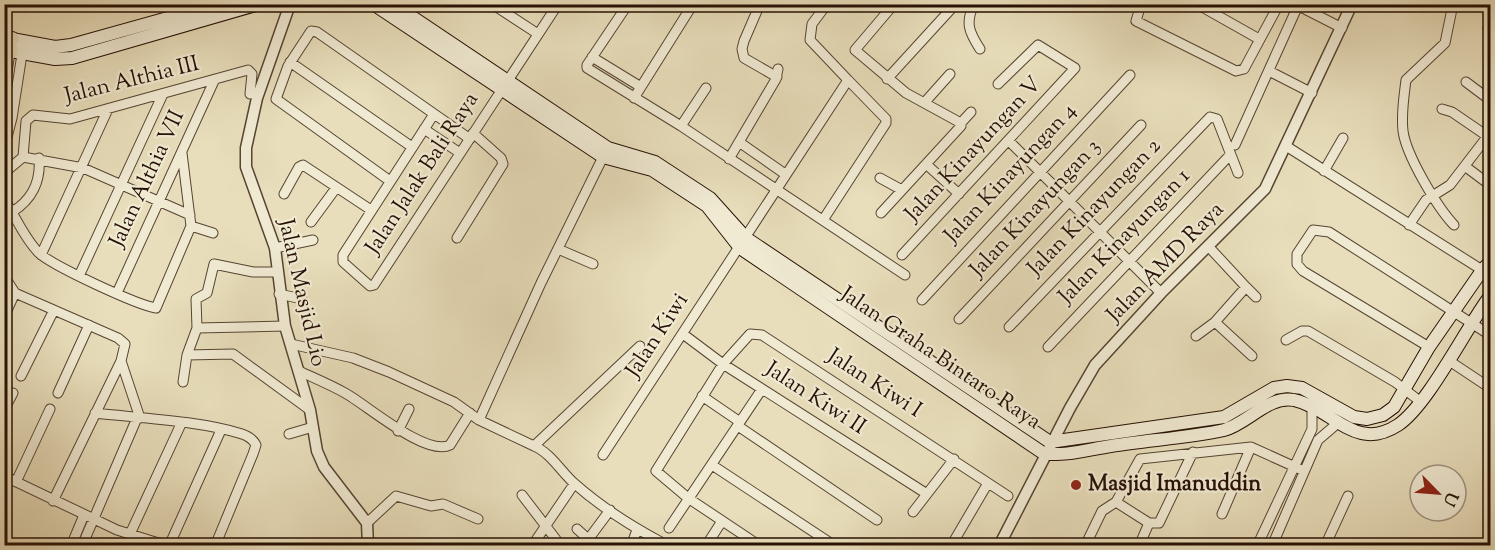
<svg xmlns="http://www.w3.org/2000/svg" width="1495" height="550" font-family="'Sorts Mill Goudy',serif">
  <rect width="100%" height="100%" fill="#e8debb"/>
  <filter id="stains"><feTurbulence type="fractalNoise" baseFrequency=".00333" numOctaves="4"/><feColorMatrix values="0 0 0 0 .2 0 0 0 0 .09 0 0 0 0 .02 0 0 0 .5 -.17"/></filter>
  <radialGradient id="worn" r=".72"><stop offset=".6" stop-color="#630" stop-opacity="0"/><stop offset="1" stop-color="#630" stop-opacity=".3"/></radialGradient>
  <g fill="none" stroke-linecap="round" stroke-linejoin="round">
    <defs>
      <path id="minor" d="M 492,4 L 538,34
        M 628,4 L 587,65 L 587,68 L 681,126 L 905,275
        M 760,4 L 744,41 L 742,49 L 744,58 L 777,77
        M 827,4 L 812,24 L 810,40 L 848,80
        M 974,4 C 965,23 969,32 980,49
        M 1141,4 L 1136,21 L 1236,71 L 1244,69 L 1279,4
        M 1197,4 L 1259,39
        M 1295,4 L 1342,28
        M 1453,4 L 1445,43 L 1406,80 C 1404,96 1401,114 1403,131 C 1406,155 1437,207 1454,225
        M 1490,17 L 1488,29 L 1490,33
        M 592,57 L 641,87
        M 290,62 L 412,147
        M 1269,71 L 1312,93
        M 887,79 L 951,9
        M 1466,82 L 1490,100
        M 4,91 L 11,46
        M 634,98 L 693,4
        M 925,102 L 950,74
        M 1442,109 L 1452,112 L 1490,138
        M 434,114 L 343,255 L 343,262 L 370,286 L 374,285 L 558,4
        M 960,124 L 971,112
        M 681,126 L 706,88
        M 424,129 L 460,153
        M 1009,141 L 1161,293
        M 739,142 L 785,174
        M 1235,145 L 1296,10
        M 1286,146 L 1490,275
        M 4,149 L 12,118 L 23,48
        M 23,157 L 26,121 L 33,115 L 70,119 L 248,70 L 252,74 L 250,94
        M 729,159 L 776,79 L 778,69
        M 926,164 L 959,194
        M 1466,167 L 1490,185
        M 1324,171 L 1343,138
        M 4,173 L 23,157 L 83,168 L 190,215
        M 880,178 L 902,190
        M 390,181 L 276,99 L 288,66 L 311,31 L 317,32 L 470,139
        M 284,194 L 299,167 L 303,165 L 371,210
        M 4,199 C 16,217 24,238 39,253 C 53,266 137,305 156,308 L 191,226 L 182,153
        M 12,212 C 32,200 41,181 39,158
        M 881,213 L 961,126 L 959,122 L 906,93 L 855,50 L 894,4
        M 311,222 L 336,188
        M 1409,225 L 1426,200 L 1450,185 L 1490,133
        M 191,226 L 213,233
        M 457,238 L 503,164 L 501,158 L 473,133
        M 1208,246 L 1246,287 L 1215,322
        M 275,248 L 313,240
        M 558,249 L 593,264
        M 41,255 L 108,109
        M 902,255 L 1075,68 L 1038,45 L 998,84
        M 4,276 L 15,293 L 118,338 L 125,344 L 121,361 L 53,501
        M 79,276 L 163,94
        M 1246,287 L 1256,297
        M 117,293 L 214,81
        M 279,294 L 302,299
        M 922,300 L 1130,75
        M 4,317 L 15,293
        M 959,319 L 1141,125
        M 1009,327 L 1210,117 L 1217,119 L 1238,173
        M 197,328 L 196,299 L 207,293 L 214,264 L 253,272 L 278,272
        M 197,328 L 285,326
        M 683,334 L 723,364 L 927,494
        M 1196,336 L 1215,322 L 1252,356
        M 1286,340 L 1302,331 L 1308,331 L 1395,382 L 1421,402
        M 291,344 L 353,358 L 389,372 L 454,402 L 479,420 L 534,446
        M 640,346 L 534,446 C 551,453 562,473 575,484 C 601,507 631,526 661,542 L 662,546
        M 1048,347 L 1230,155
        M 1429,347 L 1303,271 L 1297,264 L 1297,254 L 1313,230 L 1329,232 L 1490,335
        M 187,355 L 197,328
        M 1448,360 L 1490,388
        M 121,361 L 140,418
        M 299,371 C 314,378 331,385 345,393 C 367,405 426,457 450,445 L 470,413
        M 21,376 L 54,310
        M 183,382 L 187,355 L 233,354 L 310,410
        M 58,393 L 89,325
        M 702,396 L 740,422
        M 4,410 L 13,393
        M 95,413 C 139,418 201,421 242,434 C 248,436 253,439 256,445 L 253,454 L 215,546
        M 479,420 L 541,283 L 603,157
        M 738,426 L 877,520
        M 398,431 L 409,409
        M 289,434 L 313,427
        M 603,455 L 848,80 L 886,119 L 886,123 L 823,220
        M 712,465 L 835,546
        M 4,476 L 117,530 L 168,546
        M 16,482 L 50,409
        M 522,495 L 561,546
        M 1116,502 L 1140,459 L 1251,447 L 1304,471
        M 913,512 L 954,459
        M 1222,514 L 1251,447
        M 367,523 L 396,496 L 431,506 L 443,504 L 478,519
        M 669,528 L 762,389
        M 577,529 L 587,538 L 590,537 L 610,510
        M 130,534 L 181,424
        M 71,546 L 84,515
        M 82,546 L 137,418
        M 169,546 L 221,430
        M 532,546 L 574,484
        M 631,546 L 637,530
        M 706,546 L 722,521
        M 760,546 L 688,498 L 656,471 L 723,364 L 750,334 L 762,335 L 1008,496
        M 951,546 L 988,483
        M 1085,546 L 1102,511 L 1116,502 L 1149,523 L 1159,523 L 1193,452
        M 1139,546 L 1149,523
        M 1257,546 L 1312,429 L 1312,408
        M 1272,546 L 1318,440 L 1339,422
        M 1325,546 L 1348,496"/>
      <path id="tertiary" d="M 290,4 L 257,98 L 246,148 L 246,167 L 275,248 L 285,326 L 310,410 L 317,451 L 324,467 L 367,523 L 368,546
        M 999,546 L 1070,408 L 1095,365 L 1161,293 L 1265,189 L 1352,4"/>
      <path id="secondary" d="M 373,4 L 603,157 L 652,170 L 707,206 L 740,248 L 1043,453 C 1064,457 1090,449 1111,446 C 1148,440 1188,438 1224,430 C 1247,424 1269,395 1294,400 C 1334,409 1355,453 1398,425 C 1428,405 1466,328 1490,296
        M 393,4 L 608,148 L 655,162 L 710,198 L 746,238 L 1050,442 L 1224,417 L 1274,388 L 1287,386 L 1302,388 L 1354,417 L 1367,419 L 1383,415 L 1394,407 L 1429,347 L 1483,269 L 1490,262
        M 12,39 L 55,47 L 71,45 L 218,4
        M 11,51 L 55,59 L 72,58 L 259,4"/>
      <path id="primary" d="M 4,38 L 12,39
        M 4,50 L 11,51"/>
    </defs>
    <use href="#minor" stroke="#564432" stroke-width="11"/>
    <use href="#tertiary" stroke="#564432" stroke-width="13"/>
    <use href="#secondary" stroke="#261005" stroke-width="14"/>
    <use href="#primary" stroke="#261005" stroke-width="16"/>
    <use href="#minor" stroke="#f0ead3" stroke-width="9"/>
    <use href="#tertiary" stroke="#f0ead3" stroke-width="10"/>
    <use href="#secondary" stroke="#f0ead3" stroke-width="12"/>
    <use href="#primary" stroke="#e8debb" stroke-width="14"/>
  </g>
  <circle fill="#8f2418" stroke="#f0ead3" stroke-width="2" cx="1076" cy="485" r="6"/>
  <g text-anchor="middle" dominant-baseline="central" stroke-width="4.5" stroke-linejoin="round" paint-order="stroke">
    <g font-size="22" fill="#261005" stroke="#f0ead3">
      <text transform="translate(132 81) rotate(-14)">Jalan Althia III</text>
      <text transform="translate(974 150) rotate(-47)">Jalan Kinayungan V</text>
      <text transform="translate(423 174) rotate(-57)">Jalan Jalak Bali Raya</text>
      <text transform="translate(1011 174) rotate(-47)">Jalan Kinayungan 4</text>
      <text transform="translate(148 179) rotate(-65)">Jalan Althia VII</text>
      <text transform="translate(1095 208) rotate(-46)">Jalan Kinayungan 2</text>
      <text transform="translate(1036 209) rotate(-47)">Jalan Kinayungan 3</text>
      <text transform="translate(1125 237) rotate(-46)">Jalan Kinayungan 1</text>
      <text transform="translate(1166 263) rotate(-46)">Jalan AMD Raya</text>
      <text transform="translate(301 293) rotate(77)">Jalan Masjid Lio</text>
      <text transform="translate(658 336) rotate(-57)">Jalan Kiwi</text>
      <text transform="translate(940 359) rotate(34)">Jalan Graha Bintaro Raya</text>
      <text transform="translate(874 384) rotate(33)">Jalan Kiwi I</text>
      <text transform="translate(815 399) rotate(33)">Jalan Kiwi II</text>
    </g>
    <g font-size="22" font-weight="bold" fill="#261005" stroke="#f0ead3" text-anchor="start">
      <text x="1088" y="485">Masjid Imanuddin</text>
    </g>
  </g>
  <rect width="1495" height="550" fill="none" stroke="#e8debb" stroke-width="24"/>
  <rect x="6" y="6" width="1483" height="538" fill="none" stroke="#261005" stroke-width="3"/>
  <rect x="12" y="12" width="1471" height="526" fill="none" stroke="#261005" stroke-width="1.5"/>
  <g transform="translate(1438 493) rotate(115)"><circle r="28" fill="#f0ead3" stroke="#9f9381" stroke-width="1.5"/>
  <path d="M0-4.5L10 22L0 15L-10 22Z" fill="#8f2418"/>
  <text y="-9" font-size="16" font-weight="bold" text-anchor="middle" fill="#261005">U</text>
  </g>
  <rect width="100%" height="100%" filter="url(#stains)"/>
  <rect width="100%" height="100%" fill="url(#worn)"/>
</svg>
